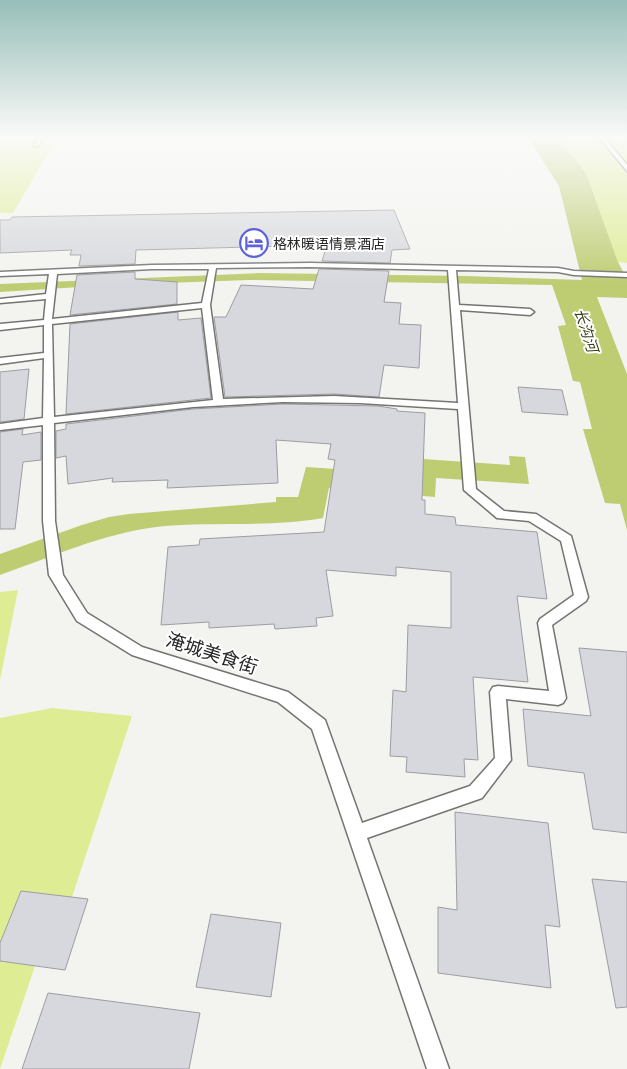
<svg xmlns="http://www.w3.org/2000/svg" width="627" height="1069" font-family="'Open Sans','Noto Sans SC',sans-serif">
  <rect width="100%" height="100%" fill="#f3f4f0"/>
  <path fill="#deec93" d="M 0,136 L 58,136 L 13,213 L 0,213 Z
    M 557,136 L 627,136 L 627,263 L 618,262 L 586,173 Z
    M 18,590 L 0,680 L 0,592 Z
    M 52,708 L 132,716 L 72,897 L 21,891 L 0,943 L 0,718 Z
    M 0,961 L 35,966 L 0,1069 Z"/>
  <path fill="#becc72" d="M 527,136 L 557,136 L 586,173 L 618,262 L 627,279 L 627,298 L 597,297 L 627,374 L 627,530 L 620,504 L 605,503 L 583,429 L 592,429 L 580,382 L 573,381 L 558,326 L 566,325 L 552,285 L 249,280 L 111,285 L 0,292 L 0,284 L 260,273 L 466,276 L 582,280 L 559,186 Z
    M 509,456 L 525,457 L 529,484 L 436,478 L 435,497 L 329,488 L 323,518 C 268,528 211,521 156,527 C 102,534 51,557 0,575 L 0,554 L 82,525 L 109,517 L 129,514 L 276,502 L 276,497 L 298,497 L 306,467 L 366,471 L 423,467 L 423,459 L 510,465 Z"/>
  <path fill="#d7d8dd" stroke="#9c9da2" d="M 394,210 L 410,249 L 392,250 L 390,263 L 322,261 L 327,245 L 136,250 L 135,264 L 79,266 L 81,255 L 70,255 L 72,250 L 0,253 L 0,220 L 10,220 L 12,217 Z
    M 319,269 L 389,271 L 384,302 L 401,303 L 399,324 L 421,325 L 419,368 L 384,365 L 379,397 L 334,394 L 225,397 L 214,317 L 226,317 L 241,285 L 313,289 Z
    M 135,272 L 135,279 L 177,282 L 177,304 L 70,315 L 77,275 Z
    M 178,312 L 178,320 L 201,318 L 211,398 L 66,414 L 70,324 Z
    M 29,369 L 24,419 L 0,422 L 0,372 Z
    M 518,387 L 562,390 L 568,415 L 522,412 Z
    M 283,404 L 378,406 L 397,409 L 397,411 L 425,413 L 422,500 L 425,500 L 425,514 L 455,517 L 456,525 L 537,532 L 547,599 L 517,596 L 528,682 L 473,677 L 478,760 L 464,759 L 465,777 L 406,772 L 407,757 L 390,756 L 393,690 L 406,692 L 408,625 L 451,628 L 451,572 L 396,567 L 396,576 L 326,570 L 333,616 L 316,618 L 317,626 L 275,629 L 274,624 L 209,628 L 209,622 L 161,625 L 168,547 L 199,545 L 200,539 L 324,532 L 335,460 L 328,459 L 331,444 L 276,440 L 278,483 L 167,488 L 168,480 L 112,482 L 113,478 L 68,484 L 66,456 L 56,458 L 56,431 L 66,429 L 66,424 L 193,409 Z
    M 23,429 L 22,435 L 41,432 L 41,460 L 23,462 L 15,529 L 0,529 L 0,432 Z
    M 579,648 L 627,652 L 627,833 L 593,829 L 584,773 L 528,766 L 523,709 L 591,716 Z
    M 455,812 L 548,823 L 560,927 L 545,925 L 551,988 L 438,973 L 438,907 L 457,910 Z
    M 592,879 L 627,882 L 627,1007 L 616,1008 Z
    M 21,891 L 88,899 L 65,970 L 0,961 L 0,943 Z
    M 211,914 L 281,923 L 271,997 L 196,987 Z
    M 48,993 L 200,1013 L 189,1069 L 22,1069 Z"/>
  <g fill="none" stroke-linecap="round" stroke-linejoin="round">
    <defs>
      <path id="service" d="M 40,136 L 45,136 L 38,146 L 34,146 Z
        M 598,136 L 603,136 L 627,165 L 627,171 Z
        M 310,263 L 558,268 L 574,271 L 627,273 L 627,277 L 574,275 L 558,272 L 456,270 L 459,305 L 530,309 L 534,312 L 530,315 L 460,310 L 476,489 L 504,511 L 536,514 L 571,536 L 588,597 L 586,601 L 552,625 L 566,698 L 563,703 L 558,705 L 506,699 L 511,760 L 482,798 L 367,838 L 449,1069 L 427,1069 L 312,729 L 278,702 L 132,655 L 77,621 L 49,575 L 43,521 L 43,425 L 0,430 L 0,424 L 43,418 L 44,358 L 0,364 L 0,358 L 44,353 L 44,325 L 0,330 L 0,324 L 44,320 L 46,299 L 0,303 L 0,299 L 46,294 L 49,274 L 0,276 L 0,272 L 152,265 ZM 310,267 L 448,270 L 458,403 L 334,396 L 223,399 L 210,305 L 216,268 ZM 152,269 L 209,269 L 202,303 L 52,319 L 57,274 ZM 202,308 L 213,400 L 54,417 L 52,324 ZM 283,402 L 360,403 L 458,409 L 464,490 L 497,518 L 529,521 L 561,541 L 574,595 L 540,619 L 538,623 L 549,691 L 498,686 L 493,687 L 490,692 L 495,758 L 470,786 L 362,823 L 325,720 L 288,692 L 142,647 L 87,613 L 63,575 L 55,521 L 54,423 L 193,407 Z"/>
    </defs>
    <use href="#service" stroke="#747571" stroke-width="3"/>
    <use href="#service" fill="#fff" fill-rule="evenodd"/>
  </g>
  <linearGradient id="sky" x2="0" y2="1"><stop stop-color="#97beb9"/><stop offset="0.48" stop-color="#fafaf8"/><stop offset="1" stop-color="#fafaf8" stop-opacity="0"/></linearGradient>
  <rect width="627" height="285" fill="url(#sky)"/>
  <defs>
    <symbol id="hotel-ring" viewBox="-11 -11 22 22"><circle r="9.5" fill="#fff" stroke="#5b62da" stroke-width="1.5"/><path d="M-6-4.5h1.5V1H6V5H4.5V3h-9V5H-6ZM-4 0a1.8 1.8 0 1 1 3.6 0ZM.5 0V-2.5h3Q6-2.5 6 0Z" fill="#5b62da"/></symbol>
  </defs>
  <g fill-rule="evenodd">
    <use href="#hotel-ring" x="238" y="227" width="32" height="32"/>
  </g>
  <g text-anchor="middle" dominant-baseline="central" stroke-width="4" stroke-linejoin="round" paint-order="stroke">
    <g font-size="14" fill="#272726" stroke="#fff" text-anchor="start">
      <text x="273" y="243">格林暖语情景酒店</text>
    </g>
    <g font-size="15" font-style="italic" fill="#3c421b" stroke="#fff">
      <text transform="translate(587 330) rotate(72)">长沟河</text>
    </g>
    <g font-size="19" fill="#272726" stroke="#fff">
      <text transform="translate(212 653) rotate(18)">淹城美食街</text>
    </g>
  </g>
</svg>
